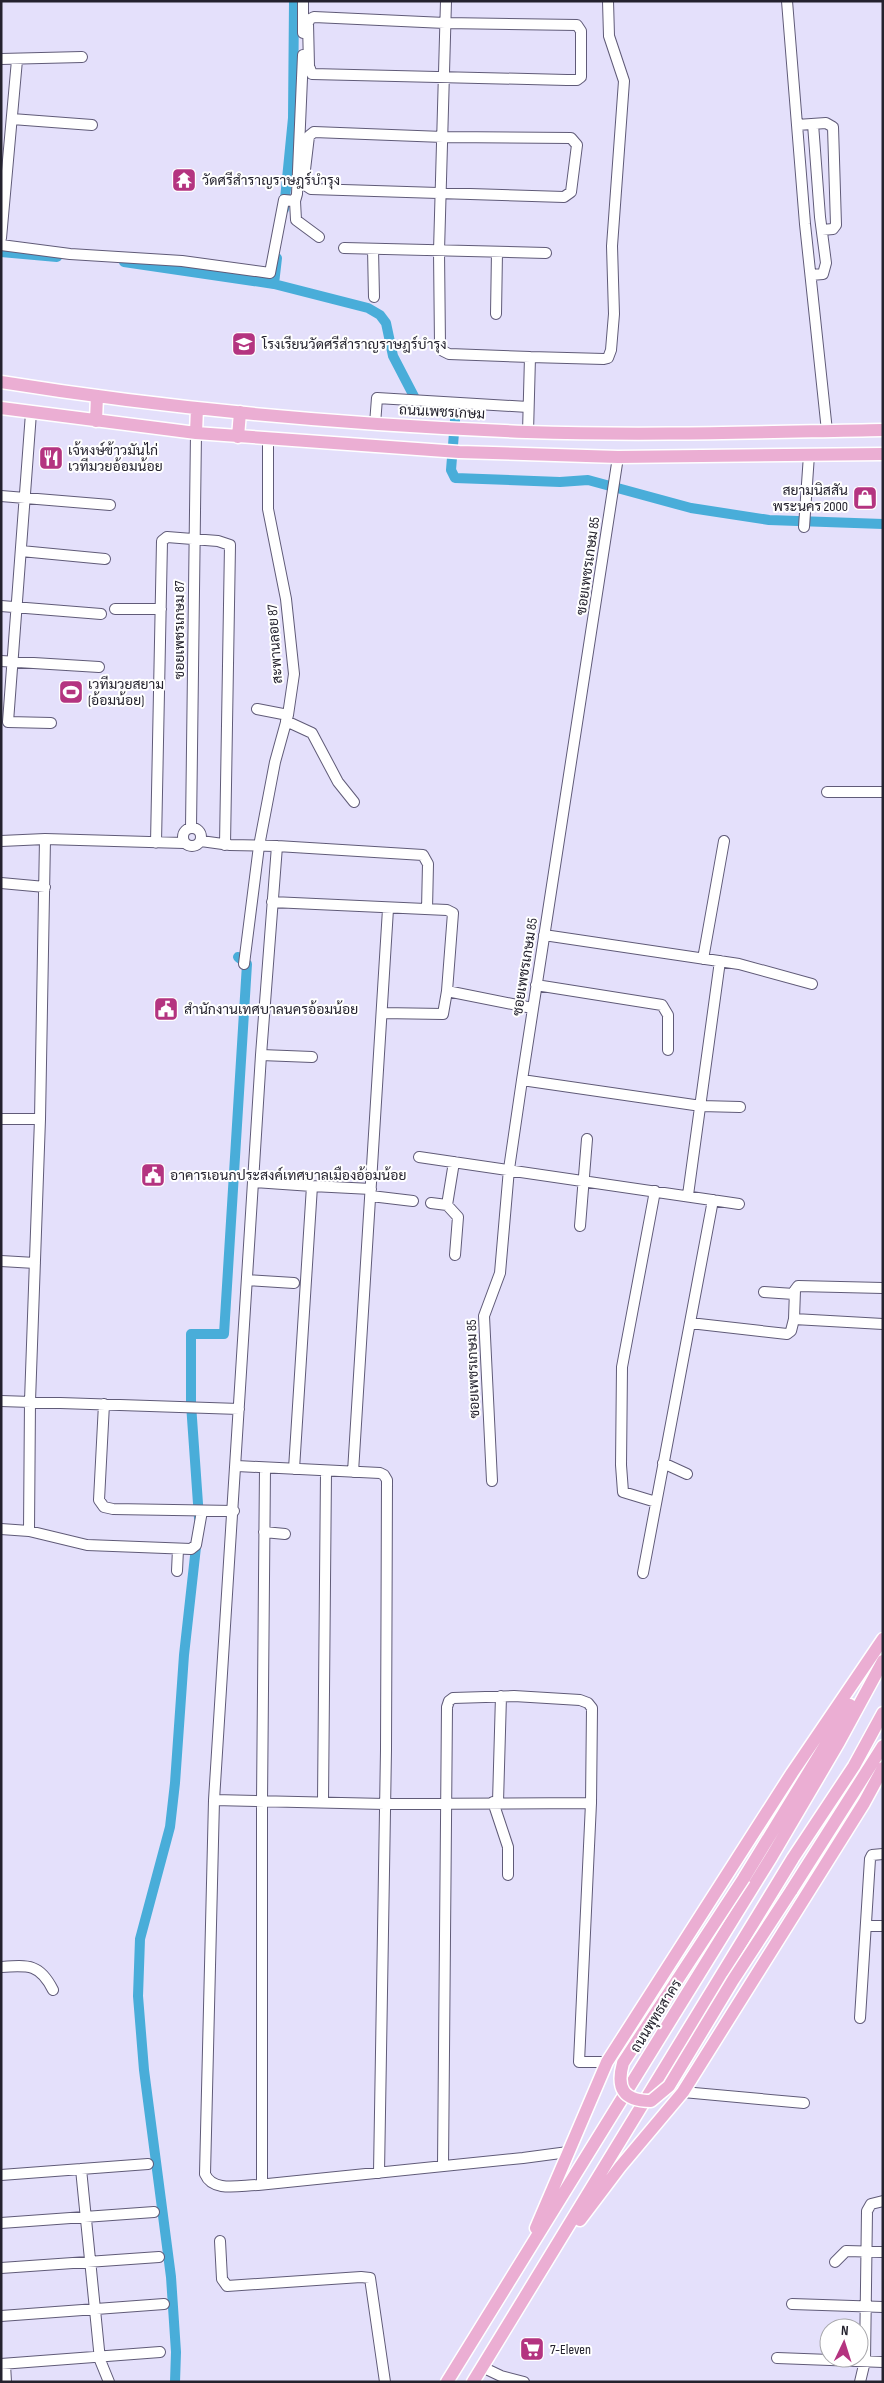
<svg xmlns="http://www.w3.org/2000/svg" width="884" height="2383" font-family="'Sofia Sans Condensed',Sarabun,sans-serif">
  <rect width="100%" height="100%" fill="#e4e0fb"/>
  <g fill="none" stroke-linecap="round" stroke-linejoin="round">
    <path stroke="#49add9" stroke-width="10" d="M 284,209 L 293,118 L 294,1
      M 1,252 L 57,257
      M 124,262 L 274,284 L 368,308 L 380,315 L 386,323 L 393,356 L 419,406 L 456,408 L 451,470 L 455,478 L 560,482 L 588,480 L 691,508 L 769,520 L 883,524
      M 274,284 L 277,258
      M 199,1518 L 191,1404 L 191,1334 L 224,1334 L 247,964 L 238,957
      M 175,2382 L 176,2352 L 171,2277 L 144,2070 L 138,1996 L 140,1939 L 170,1827 L 175,1783 L 184,1655 L 197,1538"/>
    <defs>
      <path id="minor" d="M 446,1 L 439,251 L 440,345 L 443,351 L 449,354 L 530,357 L 528,432
        M 787,1 L 805,224 L 827,431
        M 314,17 L 445,23 L 577,25 L 581,31 L 581,77 L 577,80 L 567,80 L 312,74 L 309,66 L 308,23 L 310,19 Z
        M 303,33 L 303,1
        M 1,59 L 82,57
        M 12,119 L 92,125
        M 797,125 L 826,123 L 833,127 L 836,225 L 833,229 L 822,230
        M 314,132 L 443,137 L 571,138 L 577,145 L 571,192 L 564,197 L 311,189 L 305,185 L 304,178 L 309,136 Z
        M 295,201 L 296,220 L 319,237
        M 1,238 L 17,60
        M 1,245 L 70,254 L 182,261 L 270,273 L 284,200 L 295,201 L 297,194 L 303,55
        M 344,248 L 546,253
        M 373,249 L 374,297
        M 811,275 L 823,274 L 826,263 L 820,217 L 813,124
        M 496,314 L 497,252
        M 530,357 L 604,359 L 608,358 L 611,350 L 614,314 L 612,246 L 624,81 L 609,36 L 608,1
        M 31,413 L 8,722 L 51,723
        M 375,424 L 377,398 L 528,407
        M 1,496 L 110,505
        M 804,527 L 809,455
        M 21,551 L 105,559
        M 1,606 L 101,614
        M 115,609 L 161,609
        M 1,661 L 99,667
        M 257,709 L 288,715
        M 286,721 L 312,733 L 338,782 L 354,802
        M 827,792 L 883,792
        M183 837a9 9 0 1 1 18 0a9 9 0 1 1-18 0Z
        M 191,828 L 196,433
        M 1,841 L 45,839 L 184,843
        M 201,841 L 230,845 L 277,846 L 423,855 L 428,864 L 427,909
        M 156,843 L 162,541 L 167,537 L 218,541 L 230,545 L 225,845
        M 277,846 L 261,1055 L 214,1800 L 205,2174 C 213,2193 241,2185 258,2185 L 523,2158 L 568,2152
        M 1,883 L 45,887
        M 272,902 L 447,910 L 453,913 L 447,991 L 443,1014 L 382,1013
        M 544,935 L 739,964 L 812,984
        M 703,959 L 724,841
        M 244,964 L 259,846 L 275,762 L 288,715 L 294,674 L 286,599 L 268,509 L 268,439
        M 536,985 L 662,1005 L 668,1015 L 668,1050
        M 447,991 L 532,1008
        M 261,1055 L 312,1057
        M 522,1080 L 701,1106 L 740,1107
        M 1,1119 L 40,1119
        M 419,1157 L 739,1204
        M 253,1182 L 312,1186
        M 655,1191 L 622,1367 L 621,1465 L 623,1492 L 656,1502
        M 688,1195 L 720,961
        M 371,1196 L 413,1201
        M 431,1203 L 447,1205 L 458,1217 L 455,1255
        M 447,1205 L 454,1162
        M 580,1226 L 587,1139
        M 1,1261 L 35,1263
        M 247,1280 L 294,1283
        M 764,1292 L 794,1294
        M 794,1319 L 883,1324
        M 690,1323 L 787,1334 L 791,1331 L 794,1319 L 795,1290 L 798,1286 L 883,1288
        M 1,1401 L 239,1409
        M 104,1404 L 99,1500 L 104,1507 L 113,1509 L 234,1511
        M 663,1463 L 687,1474
        M 237,1466 L 380,1473 L 384,1475 L 387,1480 L 386,1750 L 379,2173
        M 294,1469 L 312,1186 L 371,1189
        M 353,1472 L 388,909
        M 492,1481 L 484,1316 L 500,1273 L 509,1169 L 522,1080 L 618,457
        M 1,1529 L 29,1531 L 87,1545 L 191,1549 L 196,1545 L 202,1511
        M 29,1531 L 30,1401 L 40,1119 L 45,839
        M 264,1532 L 285,1534
        M 177,1571 L 178,1549
        M 643,1573 L 713,1200
        M 214,1800 L 385,1804 L 591,1803
        M 323,1801 L 326,1472
        M 493,1802 L 508,1847 L 508,1875
        M 498,1802 L 501,1696
        M 866,1926 L 883,1926
        M 1,1967 C 29,1965 40,1964 53,1990
        M 860,2018 L 870,1859 L 872,1855 L 883,1854
        M 683,2092 L 804,2103
        M 443,2166 L 447,1707 L 449,1701 L 453,1698 L 514,1696 L 580,1700 L 588,1703 L 592,1708 L 591,1803 L 579,2062 L 607,2062
        M 81,2169 L 100,2360 L 109,2382
        M 1,2175 L 148,2164
        M 262,2184 L 262,1801 L 265,1468
        M 1,2223 L 154,2212
        M 220,2241 L 222,2279 L 227,2286 L 361,2277 L 370,2278 L 385,2382
        M 835,2262 L 846,2251 L 883,2252
        M 1,2268 L 159,2257
        M 792,2304 L 883,2307
        M 1,2316 L 164,2304
        M 777,2358 L 883,2362
        M 1,2364 L 160,2352
        M 5,2364 L 6,2382
        M 482,2367 L 501,2376 L 524,2382
        M 860,2382 L 865,2361 L 867,2211 L 871,2204 L 883,2201"/>
      <path id="major" d="M 1,382 C 175,410 352,425 527,432 C 646,436 764,432 883,430
        M 1,408 L 196,433 L 459,452 L 618,457 L 883,454
        M 96,421 L 97,396
        M 196,433 L 197,408
        M 238,437 L 240,412
        M 744,1878 L 850,1705
        M 791,1891 L 883,1746
        M 580,2220 L 620,2167 L 683,2092 L 864,1803 L 883,1768
        M 536,2228 L 607,2062 L 792,1773 L 883,1639
        M 447,2382 L 772,1856 L 839,1742 L 883,1661
        M 473,2382 L 793,1858 L 854,1766 L 883,1713"/>
    </defs>
    <use href="#minor" stroke="#605b78" stroke-width="12"/>
    <use href="#major" stroke="#fff" stroke-width="15"/>
    <use href="#minor" stroke="#fff" stroke-width="10"/>
    <use href="#major" stroke="#ebaed3" stroke-width="12"/>
    <defs>
      <path id="major-bridge" d="M 744,1878 L 623,2063 C 616,2088 623,2101 651,2101 L 669,2086 L 733,1980 L 791,1891"/>
    </defs>
    <use href="#major-bridge" stroke="#fff" stroke-width="15" stroke-linecap="butt"/>
    <use href="#major-bridge" stroke="#ebaed3" stroke-width="12"/>
  </g>
  <defs>
    <symbol id="temple-square" viewBox="-11 -11 22 22"><rect x="-9" y="-9" width="18" height="18" rx="4" fill="#b43480" stroke="#fff"/><path d="M0-6L5-2H3V0L6.5 2.5H4V6H1.5V3h-3V6H-4V2.5H-6.5L-3 0V-2H-5Z" fill="#fff"/></symbol>
    <symbol id="school-square" viewBox="-11 -11 22 22"><rect x="-9" y="-9" width="18" height="18" rx="4" fill="#b43480" stroke="#fff"/><path d="M0-5L7-2L0 1L-7-2ZM-4 1L0 2.5L4 1V4Q0 6-4 4Z" fill="#fff"/></symbol>
    <symbol id="restaurant-square" viewBox="-11 -11 22 22"><rect x="-9" y="-9" width="18" height="18" rx="4" fill="#b43480" stroke="#fff"/><path d="M-5-6h1v4h1v-4h1v4h1v-4h1v5L-1.5 .5V6h-2V.5L-5-1ZM5-6V6H3V1.5H1.5Q1.5-4 5-6Z" fill="#fff"/></symbol>
    <symbol id="shop-square" viewBox="-11 -11 22 22"><rect x="-9" y="-9" width="18" height="18" rx="4" fill="#b43480" stroke="#fff"/><path d="M-5-2.5h2.3a2.7 3.5 0 0 1 5.4 0H5L5.5 6h-11ZM-1.5-2.5h3a1.5 2.3 0 0 0-3 0Z" fill="#fff"/></symbol>
    <symbol id="stadium-square" viewBox="-11 -11 22 22"><rect x="-9" y="-9" width="18" height="18" rx="4" fill="#b43480" stroke="#fff"/><path d="M0-5a6.5 5 0 1 0 0 10a6.5 5 0 1 0 0-10ZM-3.5-1.8h7v3.6h-7Z" fill="#fff"/></symbol>
    <symbol id="civic-square" viewBox="-11 -11 22 22"><rect x="-9" y="-9" width="18" height="18" rx="4" fill="#b43480" stroke="#fff"/><path d="M-.6-6.5H3V-4.5H.6V-3L4-1V1h2V6H-6V1h2V-1L-.6-3ZM-1.2 2.5V6h2.4V2.5Z" fill="#fff"/></symbol>
    <symbol id="supermarket-square" viewBox="-11 -11 22 22"><rect x="-9" y="-9" width="18" height="18" rx="4" fill="#b43480" stroke="#fff"/><path d="M-6-5.5h2.5l.6 2H6L4.5 2H-2.5L-4.4-4H-6ZM-1.5 3.2a1.3 1.3 0 1 0 .1 0ZM3 3.2a1.3 1.3 0 1 0 .1 0Z" fill="#fff"/></symbol>
  </defs>
  <g fill-rule="evenodd">
    <use href="#temple-square" x="170" y="166" width="28" height="28"/>
    <use href="#school-square" x="230" y="330" width="28" height="28"/>
    <use href="#restaurant-square" x="37" y="444" width="28" height="28"/>
    <use href="#shop-square" x="851" y="484" width="28" height="28"/>
    <use href="#stadium-square" x="57" y="678" width="28" height="28"/>
    <use href="#civic-square" x="152" y="995" width="28" height="28"/>
    <use href="#civic-square" x="139" y="1161" width="28" height="28"/>
    <use href="#supermarket-square" x="518" y="2335" width="28" height="28"/>
  </g>
  <g text-anchor="middle" dominant-baseline="central" stroke-width="4" stroke-linejoin="round" paint-order="stroke">
    <g font-size="14" fill="#24222e" stroke="#fff" text-anchor="start">
      <text x="202" y="180">วัดศรีสําราญราษฎร์บํารุง</text>
      <text x="262" y="344">โรงเรียนวัดศรีสําราญราษฎร์บํารุง</text>
      <text x="68" y="450">เจ้หงษ์ข้าวมันไก่<tspan x="68" dy="16">เวทีมวยอ้อมน้อย</tspan></text>
      <text x="848" y="490" text-anchor="end">สยามนิสสัน<tspan x="848" dy="16">พระนคร 2000</tspan></text>
      <text x="88" y="684">เวทีมวยสยาม<tspan x="88" dy="16">(อ้อมน้อย)</tspan></text>
      <text x="184" y="1009">สำนักงานเทศบาลนครอ้อมน้อย</text>
      <text x="170" y="1175">อาคารเอนกประสงค์เทศบาลเมืองอ้อมน้อย</text>
      <text x="550" y="2349">7-Eleven</text>
    </g>
    <g font-size="14" fill="#24222e" stroke="#fff">
      <text transform="translate(442 412) rotate(3)">ถนนเพชรเกษม</text>
      <text transform="translate(588 566) rotate(-82)">ซอยเพชรเกษม 85</text>
      <text transform="translate(179 630) rotate(-90)">ซอยเพชรเกษม 87</text>
      <text transform="translate(275 644) rotate(-94)">สะพานลอย 87</text>
      <text transform="translate(525 967) rotate(-81)">ซอยเพชรเกษม 85</text>
      <text transform="translate(473 1369) rotate(-92)">ซอยเพชรเกษม 85</text>
      <text transform="translate(656 2016) rotate(-58)">ถนนพุทธสาคร</text>
    </g>
  </g>
  <rect width="884" height="2383" fill="none" stroke="#24222e" stroke-width="5"/>
  <g transform="translate(844 2343) rotate(4)"><circle r="24" fill="#ffffff" stroke="#a7a7ab"/>
  <path d="M0-4L9 19L0 12L-9 19Z" fill="#b43480"/>
  <text y="-8" font-size="14" font-weight="bold" text-anchor="middle" fill="#24222e">N</text>
  </g>
</svg>
